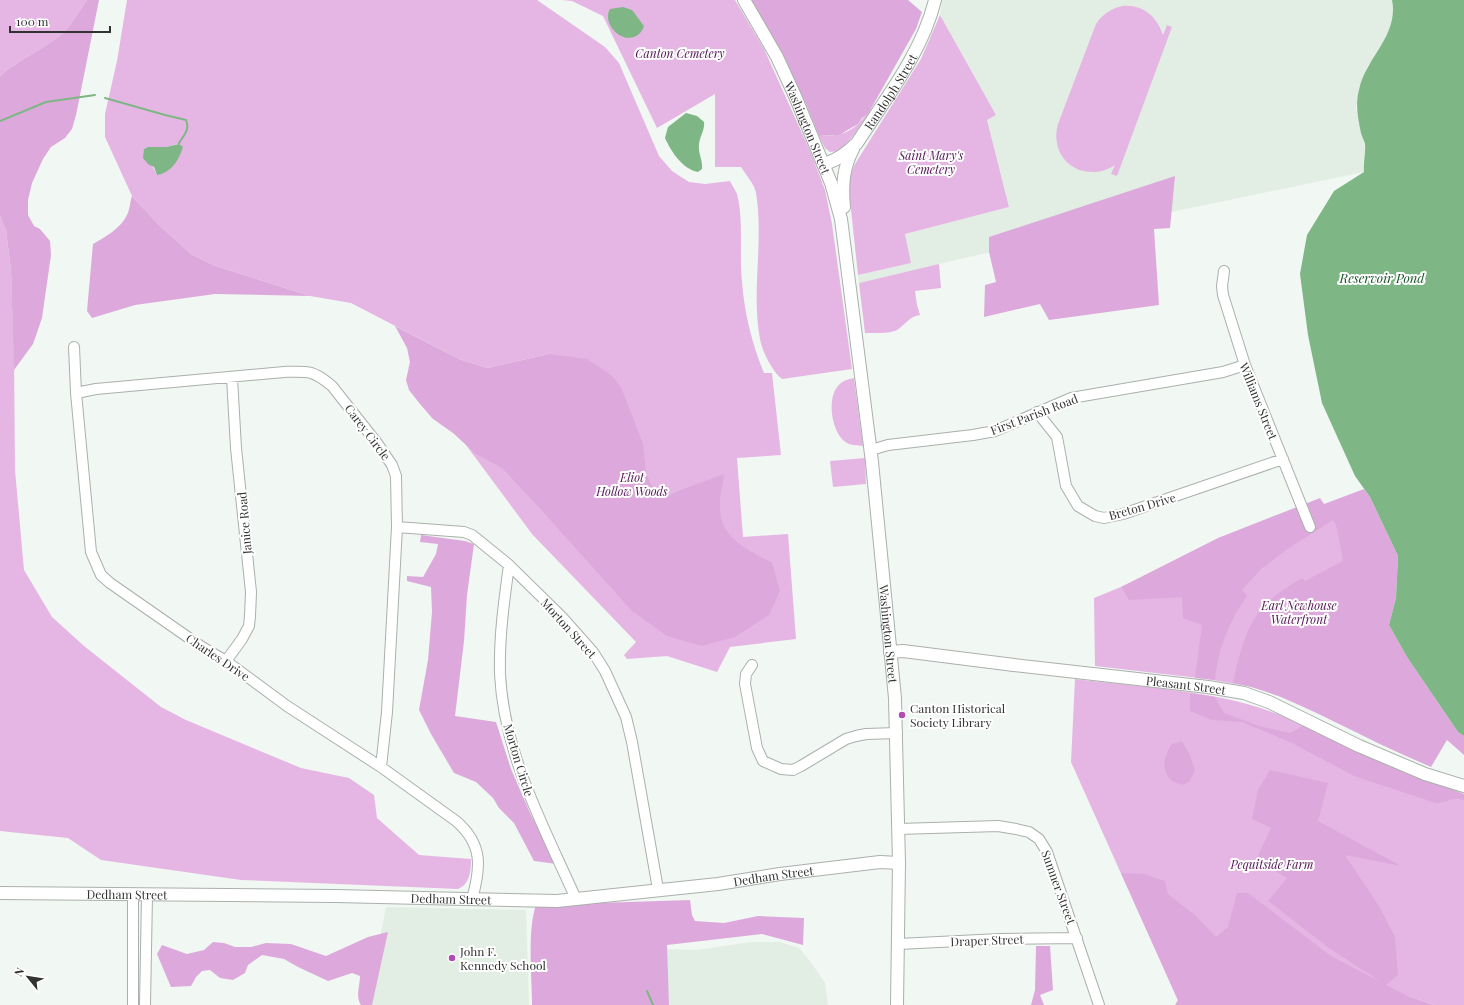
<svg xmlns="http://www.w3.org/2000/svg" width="1464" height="1005" font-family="'Playfair Display',serif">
  <rect width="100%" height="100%" fill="#f1f7f2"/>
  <path fill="#e2ede3" d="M 942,0 L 1392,0 L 1393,19 L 1391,28 L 1379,52 L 1367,67 L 1359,90 L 1356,108 L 1366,152 L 1363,162 L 1364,172 L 1075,232 L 859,283 L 858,275 L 910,263 L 905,234 L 1009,207 L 987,120 L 996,115 L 940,15 Z
    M 386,907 L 526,910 L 529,1005 L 367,1005 Z
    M 751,942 L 780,942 L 799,948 L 810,961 L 825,983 L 828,1005 L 669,1005 L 666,949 L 697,950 Z"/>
  <path fill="#e5b6e4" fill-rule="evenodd" d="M 0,0 L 87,0 C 80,10 73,22 65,31 C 46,49 20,58 0,76 Z
    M 127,0 L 537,0 L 605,47 L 619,63 L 659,156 L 672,171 L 689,182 L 705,184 L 730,181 C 732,185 735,190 737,194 C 744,222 739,252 742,281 C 744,312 752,344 764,373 L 772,373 L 781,455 L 737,458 L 743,537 L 788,534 L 796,639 L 730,647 L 717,672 L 667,656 L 627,659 L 624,655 L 636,642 L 532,534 L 408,367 L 470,393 L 549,354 L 487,368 L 459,359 L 351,303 L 310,296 L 213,265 L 191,254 L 157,223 L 132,196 L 105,137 L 105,114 L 117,61 ZM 178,144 L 157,175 L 144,149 L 148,147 L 166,147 Z
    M 562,0 L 735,0 L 764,49 L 811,153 L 825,190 L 832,224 L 852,369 L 782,379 C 772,371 762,351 760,339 C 751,292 764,241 756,193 C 755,185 746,175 741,167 L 715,167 L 715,94 L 657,128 L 603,16 L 572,1 Z
    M 1122,6 C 1142,4 1157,16 1163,35 L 1167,25 L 1172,27 L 1117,176 L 1111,174 L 1115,165 C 1084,185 1048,160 1058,124 L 1096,24 C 1102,15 1110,9 1122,6 Z
    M 940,15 L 996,115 L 987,120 L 1009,207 L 905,234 L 911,263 L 858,275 L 849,191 C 849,181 851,173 855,164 L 921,59 Z
    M 868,114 L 853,136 L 839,151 L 830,152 L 825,148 L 819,136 C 832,136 846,135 857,125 C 861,121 863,117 868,114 Z
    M 0,216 L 6,230 L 11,271 L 14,354 L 15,470 L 24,570 L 52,617 L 84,646 L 161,707 L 186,720 L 301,768 L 349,778 L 374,795 L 377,818 L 419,855 L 471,859 C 471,871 470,884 458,889 L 241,880 L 101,860 L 68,838 L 0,831 Z
    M 939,264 L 941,288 L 915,291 L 917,305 L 920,315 C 910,316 906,324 897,330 C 889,334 875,333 865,333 L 859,283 Z
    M 854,378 L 863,446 C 858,445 852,446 847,443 C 832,435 826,399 838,386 C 842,381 848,379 854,378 Z
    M 865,458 L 866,484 L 833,487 L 830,461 Z
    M 1369,506 L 1386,628 L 1384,746 L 1323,716 L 1279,696 L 1253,687 L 1207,679 L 1095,666 L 1094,598 L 1309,510 Z
    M 1075,679 C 1139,687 1214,690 1275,713 C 1339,737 1398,773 1464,794 L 1464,1005 L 1434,1005 L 1406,995 L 1398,1005 L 1180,1005 L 1071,762 Z"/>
  <path fill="#dda9dc" d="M 87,0 L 99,0 L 76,115 L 72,129 L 65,138 L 51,147 L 43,159 L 32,183 L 28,200 L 28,215 L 34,226 L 40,229 L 50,241 L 51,255 L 42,318 L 33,344 L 14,370 L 11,271 L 6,230 L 0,216 L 0,76 C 20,58 46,49 65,31 C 73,22 80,10 87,0 Z
    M 751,0 L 908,0 L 922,12 L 916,29 L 868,114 L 862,118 L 858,124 L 839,135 L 819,136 L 806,104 Z
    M 1175,176 L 1170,228 L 1154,229 L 1159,305 L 1049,320 L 1040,304 L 984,317 L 985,285 L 996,282 L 989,252 L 989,237 Z
    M 132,196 L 157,223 L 191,254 L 213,265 L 310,296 L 215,294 L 135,305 L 92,318 L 87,311 L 93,244 C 104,238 121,228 127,215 C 130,209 130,202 132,196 Z
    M 395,326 L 459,359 L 487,368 L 549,354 L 587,359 L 612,376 L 621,387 L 643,444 L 646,472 L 654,492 L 668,496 L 683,489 L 724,474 C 723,485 719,497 720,508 C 720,539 749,550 772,563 L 780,591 L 769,615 L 735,637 L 702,646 L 667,636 L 632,611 L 535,503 L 502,468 L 476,454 L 453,433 L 433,419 L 420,404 L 409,390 L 406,380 L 410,362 L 407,348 Z
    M 1364,489 L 1370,497 L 1398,556 L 1396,598 L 1389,625 L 1407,657 L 1458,732 L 1464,736 L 1464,755 L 1447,740 L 1431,767 C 1406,756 1381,745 1356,732 C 1316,713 1277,691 1233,683 C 1239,656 1245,627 1264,606 C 1273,595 1291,585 1302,578 L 1305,581 L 1343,561 L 1337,528 L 1333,520 L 1286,550 L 1261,569 L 1242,590 L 1247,596 C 1229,621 1218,649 1215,680 L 1195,678 L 1202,625 L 1183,618 L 1182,597 L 1129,600 L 1121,587 L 1218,538 L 1320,498 L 1324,504 Z
    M 421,535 L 465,541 L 474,544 L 467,595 L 464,641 L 455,716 L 496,722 L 511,769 L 531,815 L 557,864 L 534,861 L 514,823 L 499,808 L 493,798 L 476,782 L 454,773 L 431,734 L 419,710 L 428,660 L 432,612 L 431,587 L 407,581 L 407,576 L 423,577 L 436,554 L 438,544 L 420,542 Z
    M 1190,693 L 1215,697 L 1224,713 L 1259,726 L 1290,733 L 1304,725 L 1398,769 L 1464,794 L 1464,800 C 1449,796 1451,803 1436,803 L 1354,776 L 1292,743 L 1242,722 L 1212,720 L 1190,711 Z
    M 1182,741 L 1189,753 L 1195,770 L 1189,782 L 1182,785 C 1178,783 1172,782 1170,779 C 1160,769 1165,753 1172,744 Z
    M 1270,770 L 1328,783 L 1318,821 L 1401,866 L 1345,855 L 1379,906 L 1395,937 L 1398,975 L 1386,985 L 1406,995 L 1434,1005 L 1175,1005 L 1178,1000 L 1121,873 L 1144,874 L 1165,881 L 1168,894 L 1195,915 L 1216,937 L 1228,927 L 1237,893 L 1248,893 L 1331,956 L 1381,982 L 1329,948 L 1268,901 L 1287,878 L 1256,860 L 1271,828 L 1252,819 L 1258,790 Z
    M 690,900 L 692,915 L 695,921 L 724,923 L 758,916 L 804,918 L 803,945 L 762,934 L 667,945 L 669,1005 L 532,1005 C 532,977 527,931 536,905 Z
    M 388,932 L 372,1005 L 361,1005 C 355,996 360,986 360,976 L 352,973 L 328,981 L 298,967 L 284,959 L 262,955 L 248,965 L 245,973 L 233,980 L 220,978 L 210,970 L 202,971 L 196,977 L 191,986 L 171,987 L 157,954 L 162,945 L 187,954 L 204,950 L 213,942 L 224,943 L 235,947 L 251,947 L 266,943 L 291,944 L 326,956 L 368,937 Z
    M 1036,946 L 1050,946 L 1053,990 L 1040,995 L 1044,1005 L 1031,1005 L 1035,990 Z"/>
  <path fill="#7eb685" d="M 1392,0 L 1464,0 L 1464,736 L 1458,732 L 1407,657 L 1389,625 L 1396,598 L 1398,556 L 1370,497 L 1355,476 L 1322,403 L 1308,335 L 1300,274 L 1307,235 L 1334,191 L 1364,172 C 1363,162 1366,153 1365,144 C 1364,140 1362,137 1361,133 C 1358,118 1355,105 1359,90 C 1366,57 1399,36 1392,0 Z
    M 623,7 L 632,10 L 644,26 C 643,29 642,31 639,34 C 624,47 601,24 610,9 Z
    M 686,113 L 697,116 L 704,122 C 705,130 700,136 699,144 C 698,154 703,160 702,169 L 698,172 C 682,169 671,151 665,138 L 668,127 Z
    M 179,144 L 183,147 C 179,160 171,173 157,175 L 154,167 L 148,164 L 143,158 L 144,149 L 148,147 L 166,147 Z"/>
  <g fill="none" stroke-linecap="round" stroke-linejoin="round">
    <path stroke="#7eb685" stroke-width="2" d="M 105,98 L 165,115 L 186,120 C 190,130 184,135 179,143
      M 0,121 L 46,102 L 95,95
      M 647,991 L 653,1005"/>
    <defs>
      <path id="minor" d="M 1224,271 L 1222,286 L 1223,295 L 1245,365 L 1310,527
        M 74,347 L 76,393 L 91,552 L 101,575 L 110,583 L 202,647 L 226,661 L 287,706 L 381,767 L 456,821 C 483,844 481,867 472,899
        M 76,393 L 96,389 L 284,372 C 308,371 313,370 332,386 L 377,443 L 392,465 L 396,476 L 397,527 L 387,712 L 381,767
        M 1037,412 L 1057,437 L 1066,486 L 1078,506 L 1095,516 L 1104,518 L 1123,514 L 1283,459
        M 871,450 L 888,445 L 973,435 L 995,431 L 1071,398 L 1223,372 L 1245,365
        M 397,527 L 464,532 L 472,535 L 509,565 L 562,617 L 593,652 L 605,671 L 626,717 L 632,742 L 658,889
        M 509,565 C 504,601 499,637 500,674 C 504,755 544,827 576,899
        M 226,661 L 242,639 L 249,626 L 250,616 L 251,592 L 236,448 L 232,378
        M 752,665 L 746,674 L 745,684 L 757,748 L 763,761 L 781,769 L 793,770 L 801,766 L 846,739 L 856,736 L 866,734 L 897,733
        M 898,829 L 998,826 L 1016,829 L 1029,832 L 1039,839 L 1047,852 L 1099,1005
        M 898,944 L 1000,939 L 1077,938
        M 133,1005 L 133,894
        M 145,1005 L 147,895"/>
      <g id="major">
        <path id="s1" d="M 744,0 L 777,57 L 795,96 L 831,183 L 841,219 L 872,462 L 895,698 L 899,863 L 897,1005"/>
        <path id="s2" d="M 824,164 C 838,160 847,153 857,143 C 886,98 922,53 935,0"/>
        <path d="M 844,207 C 842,186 843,168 853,149"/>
        <path id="s3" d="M 890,652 L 903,651 L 1014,665 L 1208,687 L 1244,693 L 1269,702 L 1359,746 L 1425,774 L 1464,786"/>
        <path id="s4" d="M 0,893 L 335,896 L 557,901 L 718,884 L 780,874 L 880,862 L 899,863"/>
      </g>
    </defs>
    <use href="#minor" stroke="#aab0ab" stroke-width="12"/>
    <use href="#major" stroke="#aab0ab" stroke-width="14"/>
    <use href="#minor" stroke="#fff" stroke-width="10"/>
    <use href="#major" stroke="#fff" stroke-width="12"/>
  </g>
  <g fill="#b04cb2" stroke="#fff" stroke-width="1.5">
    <circle cx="902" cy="715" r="4"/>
    <circle cx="452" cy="958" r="4"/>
  </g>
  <g text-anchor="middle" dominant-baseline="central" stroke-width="4" stroke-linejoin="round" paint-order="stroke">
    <g font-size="12" font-style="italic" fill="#511453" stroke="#fff">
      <text x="680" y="53">Canton Cemetery</text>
      <text x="931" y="155">Saint Mary's<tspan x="931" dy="14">Cemetery</tspan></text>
      <text x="632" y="477">Eliot<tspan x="632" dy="14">Hollow Woods</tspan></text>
      <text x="1299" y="605">Earl Newhouse<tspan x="1299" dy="14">Waterfront</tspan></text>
      <text x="1272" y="864">Pequitside Farm</text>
    </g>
    <g font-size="12" fill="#313331" stroke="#fff">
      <text stroke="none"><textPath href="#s2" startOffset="101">Randolph Street</textPath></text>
      <text stroke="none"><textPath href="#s1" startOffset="143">Washington Street</textPath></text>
      <text transform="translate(1259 401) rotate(68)">Williams Street</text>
      <text transform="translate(1034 414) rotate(-21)">First Parish Road</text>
      <text transform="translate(368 432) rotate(53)">Carey Circle</text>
      <text transform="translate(1142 506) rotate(-16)">Breton Drive</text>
      <text transform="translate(244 523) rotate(-95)">Janice Road</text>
      <text transform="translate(569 628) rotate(48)">Morton Street</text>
      <text stroke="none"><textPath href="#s1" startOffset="658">Washington Street</textPath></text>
      <text transform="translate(218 657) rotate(34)">Charles Drive</text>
      <text stroke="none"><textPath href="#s3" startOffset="298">Pleasant Street</textPath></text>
      <text transform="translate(519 760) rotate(73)">Morton Circle</text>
      <text stroke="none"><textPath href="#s4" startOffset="775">Dedham Street</textPath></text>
      <text transform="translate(1059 887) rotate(70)">Sumner Street</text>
      <text stroke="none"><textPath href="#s4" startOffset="127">Dedham Street</textPath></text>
      <text stroke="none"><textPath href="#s4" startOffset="451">Dedham Street</textPath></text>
      <text transform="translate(987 940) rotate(-2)">Draper Street</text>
    </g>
    <g font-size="12" fill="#313331" stroke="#fff" text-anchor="start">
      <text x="910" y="708">Canton Historical<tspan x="910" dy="14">Society Library</tspan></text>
      <text x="460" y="951">John F.<tspan x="460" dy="14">Kennedy School</tspan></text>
    </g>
    <g font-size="13" font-style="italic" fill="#175426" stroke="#fff">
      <text x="1382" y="277">Reservoir Pond</text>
    </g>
  </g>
  <g transform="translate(28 977) rotate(300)" stroke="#ffffff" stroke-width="3" paint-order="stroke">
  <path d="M0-3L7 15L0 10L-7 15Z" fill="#313331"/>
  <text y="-6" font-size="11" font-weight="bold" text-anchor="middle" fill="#313331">N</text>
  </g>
  <path d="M10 26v6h100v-6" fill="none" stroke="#313331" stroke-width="2"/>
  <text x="16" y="26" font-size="12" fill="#313331" stroke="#ffffff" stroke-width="3" paint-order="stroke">100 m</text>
</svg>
